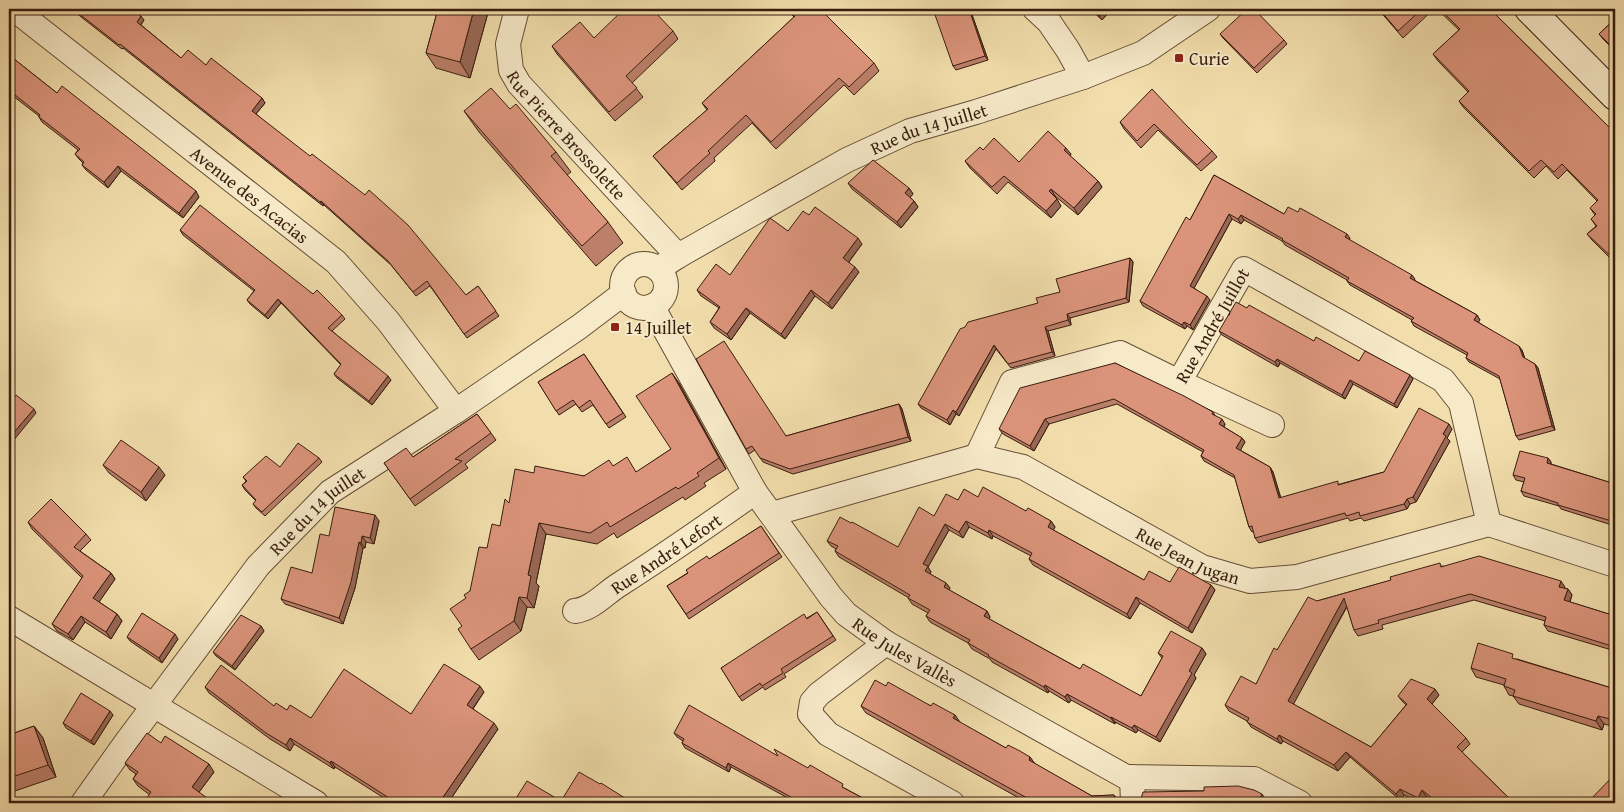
<svg xmlns="http://www.w3.org/2000/svg" width="1624" height="812" font-family="'Gentium Book Plus',serif">
  <rect width="100%" height="100%" fill="#f2deac"/>
  <filter id="stains"><feTurbulence type="fractalNoise" baseFrequency=".004" numOctaves="4"/><feColorMatrix values="0 0 0 0 .2 0 0 0 0 .09 0 0 0 0 .02 0 0 0 .5 -.17"/></filter>
  <radialGradient id="worn" r=".72"><stop offset=".6" stop-color="#630" stop-opacity="0"/><stop offset="1" stop-color="#630" stop-opacity=".3"/></radialGradient>
  <g fill="none" stroke-linecap="round" stroke-linejoin="round">
    <defs>
      <g id="street">
        <path id="s1" d="M 14,9 L 336,262 L 388,321 L 456,411"/>
        <path id="s2" d="M 517,9 L 508,44 L 511,70 L 519,84 L 678,256"/>
        <path d="M 1035,9 L 1049,22 L 1068,50 L 1083,77"/>
        <circle cx="644" cy="286" r="22"/>
        <path id="s3" d="M 658,269 L 678,256 L 847,160 L 910,131 L 976,112 L 1083,77 L 1143,53 L 1208,9"/>
        <path id="s4" d="M 652,306 L 755,492 L 831,597 L 846,614 L 886,643 L 1126,777 L 1254,779 L 1300,803"/>
        <path d="M 1179,382 L 1272,425"/>
        <path id="s5" d="M 977,456 L 1012,382 L 1120,353 L 1179,382 L 1244,269 L 1443,380 L 1461,403 L 1489,524"/>
        <path id="s6" d="M 772,514 L 977,456 L 1023,467 L 1202,567 L 1250,581 L 1297,577 L 1489,524 L 1615,565"/>
        <path id="s7" d="M 575,611 C 591,609 604,595 617,586 C 664,556 710,524 755,492"/>
        <path d="M 9,618 L 316,803"/>
        <path d="M 886,643 L 819,694 L 812,702 L 810,714 L 828,734 L 952,803"/>
        <path d="M 1132,777 L 1133,803"/>
        <path id="s8" d="M 83,803 L 125,744 L 258,566 L 330,492 L 456,411 L 579,327 L 624,293"/>
      </g>
      <path id="secondary" d="M 1529,9 L 1615,96"/>
    </defs>
    <use href="#street" stroke="#664d36" stroke-width="26"/>
    <use href="#secondary" stroke="#381d0f" stroke-width="30"/>
    <use href="#street" stroke="#f7eac9" stroke-width="24"/>
    <use href="#secondary" stroke="#f7eac9" stroke-width="28"/>
  </g>
  <path fill="#bc7f6a" stroke="#381d0f" d="M 71,9 L 132,9 L 144,20 L 141,25 L 181,58 L 206,65 L 262,98 L 265,103 L 256,114 L 466,295 L 478,286 L 499,316 L 467,338 L 430,286 L 416,296 L 391,265 L 324,205 L 323,206 L 123,48 L 122,49 Z
    M 438,9 L 489,9 L 470,78 L 436,68 L 426,53 Z
    M 786,9 L 820,9 L 874,63 L 879,71 L 854,95 L 844,85 L 776,149 L 752,123 L 714,158 L 715,161 L 682,190 L 659,163 L 653,156 L 707,110 L 702,103 L 794,17 Z
    M 970,9 L 988,60 L 956,70 L 953,66 Z
    M 1090,9 L 1112,9 L 1102,20 Z
    M 1378,9 L 1434,9 L 1403,38 Z
    M 1437,9 L 1490,9 L 1615,133 L 1615,263 L 1592,240 L 1587,234 L 1596,226 L 1591,219 L 1595,215 L 1590,208 L 1597,201 L 1567,170 L 1558,179 L 1546,166 L 1534,178 L 1463,107 L 1459,101 L 1468,92 L 1438,61 L 1433,54 L 1459,30 Z
    M 1615,19 L 1615,51 L 1603,39 L 1599,34 Z
    M 673,31 L 678,39 L 632,83 L 643,97 L 615,121 L 557,54 L 552,46 L 594,38 Z
    M 1220,34 L 1284,40 L 1287,44 L 1257,73 L 1223,38 Z
    M 9,55 L 57,93 L 199,197 L 183,218 L 121,171 L 108,188 L 86,170 L 82,165 L 83,163 L 79,159 L 75,154 L 78,150 L 42,122 L 39,117 L 39,116 L 9,93 Z
    M 510,109 L 556,152 L 571,172 L 567,175 L 608,222 L 623,243 L 596,266 L 479,132 L 464,111 Z
    M 1120,122 L 1186,125 L 1212,151 L 1217,157 L 1201,171 L 1158,130 L 1141,148 L 1124,129 Z
    M 983,150 L 1019,162 L 1071,154 L 1070,156 L 1098,181 L 1102,187 L 1078,215 L 1055,196 L 1054,197 L 1061,206 L 1051,218 L 1008,182 L 997,194 L 970,168 L 965,161 Z
    M 1214,175 L 1284,214 L 1350,238 L 1349,240 L 1415,279 L 1414,280 L 1477,315 L 1480,320 L 1478,322 L 1522,350 L 1525,359 L 1535,364 L 1538,368 L 1555,430 L 1519,440 L 1516,436 L 1500,379 L 1469,362 L 1466,358 L 1467,355 L 1414,326 L 1411,321 L 1412,320 L 1350,285 L 1347,281 L 1347,280 L 1285,245 L 1282,241 L 1244,220 L 1241,224 L 1232,219 L 1194,288 L 1210,300 L 1193,330 L 1187,326 L 1185,329 L 1143,306 L 1140,301 L 1190,220 Z
    M 848,183 L 909,188 L 913,194 L 910,197 L 914,201 L 918,207 L 901,228 L 852,189 Z
    M 809,215 L 862,244 L 849,262 L 859,272 L 832,309 L 815,296 L 785,339 L 750,313 L 731,340 L 714,328 L 710,322 L 719,308 L 701,296 L 697,290 L 730,275 Z
    M 180,230 L 313,294 L 342,315 L 345,319 L 332,331 L 391,380 L 372,405 L 337,378 L 334,374 L 341,365 L 281,303 L 268,319 L 250,304 L 247,300 L 254,291 L 183,235 Z
    M 1130,258 L 1133,262 L 1129,302 L 1070,318 L 1071,325 L 1048,331 L 1055,356 L 1011,368 L 996,349 L 959,416 L 956,414 L 950,425 L 921,408 L 918,404 L 1038,303 Z
    M 1219,331 L 1314,341 L 1359,361 L 1410,375 L 1413,379 L 1397,408 L 1353,384 L 1345,399 L 1280,363 L 1278,367 L 1222,335 Z
    M 584,354 L 626,417 L 609,428 L 593,405 L 582,412 L 576,404 L 559,415 L 538,382 Z
    M 696,359 L 786,436 L 899,404 L 902,409 L 911,441 L 793,474 L 763,462 L 755,450 L 749,454 L 746,449 Z
    M 1115,363 L 1213,412 L 1216,417 L 1225,424 L 1224,427 L 1242,438 L 1245,442 L 1240,450 L 1270,467 L 1273,472 L 1281,498 L 1340,484 L 1384,472 L 1452,429 L 1447,438 L 1450,441 L 1416,502 L 1410,504 L 1407,509 L 1364,521 L 1361,518 L 1350,521 L 1348,518 L 1259,543 L 1255,538 L 1254,531 L 1252,532 L 1249,527 L 1235,478 L 1204,461 L 1201,456 L 1203,452 L 1117,404 L 1049,424 L 1034,451 L 1003,434 L 999,429 Z
    M 679,383 L 726,469 L 704,483 L 706,486 L 685,500 L 683,497 L 617,538 L 614,533 L 597,544 L 546,534 L 536,583 L 539,586 L 534,608 L 527,607 L 521,631 L 479,660 L 471,649 L 462,626 L 466,598 L 470,591 L 487,548 L 500,526 L 534,473 L 584,476 L 613,466 L 637,472 L 671,449 Z
    M 477,414 L 496,440 L 465,464 L 468,468 L 415,506 L 384,463 L 413,457 Z
    M 319,458 L 322,462 L 265,516 L 256,508 L 253,504 L 256,501 L 245,490 L 242,485 L 246,481 L 243,477 Z
    M 1548,458 L 1551,462 L 1551,464 L 1615,484 L 1615,526 L 1561,509 L 1559,506 L 1524,496 L 1521,491 L 1524,482 L 1516,480 L 1513,475 Z
    M 103,465 L 165,475 L 146,501 L 109,473 Z
    M 978,497 L 1026,511 L 1051,521 L 1055,527 L 1053,530 L 1144,580 L 1211,585 L 1215,590 L 1192,633 L 1140,603 L 1130,619 L 1033,565 L 1029,559 L 1031,556 L 993,536 L 992,539 L 969,527 L 963,538 L 949,530 L 928,567 L 931,572 L 930,574 L 946,583 L 950,588 L 949,590 L 987,611 L 990,617 L 989,619 L 1080,669 L 1141,696 L 1162,658 L 1158,653 L 1202,648 L 1206,654 L 1194,675 L 1196,678 L 1160,742 L 1138,730 L 1136,733 L 1115,722 L 1115,724 L 1071,700 L 1069,703 L 1049,691 L 1048,693 L 992,662 L 990,659 L 972,649 L 968,643 L 930,622 L 926,616 L 928,613 L 912,604 L 908,598 L 909,598 L 839,557 L 835,551 L 836,549 L 831,546 L 827,541 L 898,547 L 934,516 L 958,500 Z
    M 379,521 L 374,544 L 366,542 L 365,548 L 363,548 L 355,588 L 343,624 L 285,604 L 281,599 L 312,573 L 329,536 Z
    M 28,522 L 86,534 L 91,540 L 80,551 L 111,573 L 115,579 L 99,602 L 117,614 L 122,621 L 111,639 L 85,622 L 73,640 L 57,631 L 52,624 L 82,578 L 32,529 Z
    M 761,526 L 782,557 L 689,619 L 667,586 Z
    M 1442,566 L 1565,587 L 1564,588 L 1568,589 L 1572,595 L 1570,602 L 1612,615 L 1615,604 L 1615,651 L 1548,631 L 1544,625 L 1545,621 L 1474,600 L 1382,625 L 1383,629 L 1358,636 L 1354,630 L 1347,607 L 1293,704 L 1371,747 L 1406,705 L 1402,701 L 1398,696 L 1439,695 L 1432,704 L 1466,738 L 1470,744 L 1462,752 L 1514,803 L 1435,803 L 1426,796 L 1422,803 L 1421,803 L 1404,795 L 1400,800 L 1350,757 L 1338,771 L 1283,741 L 1281,744 L 1251,727 L 1247,721 L 1229,711 L 1225,705 L 1256,684 L 1277,650 L 1317,601 Z
    M 817,612 L 836,640 L 784,674 L 786,677 L 765,690 L 763,687 L 742,701 L 721,668 L 807,618 Z
    M 261,626 L 264,631 L 235,670 L 216,656 L 213,652 Z
    M 127,637 L 178,639 L 162,663 L 130,641 Z
    M 1517,659 L 1615,689 L 1615,727 L 1604,724 L 1602,730 L 1519,704 L 1513,696 L 1509,695 L 1504,686 L 1504,685 L 1476,677 L 1471,668 Z
    M 886,686 L 931,706 L 955,715 L 959,722 L 1006,748 L 1030,757 L 1035,764 L 1092,796 L 1114,795 L 1119,803 L 1028,803 L 866,713 L 861,706 Z
    M 205,687 L 274,706 L 311,718 L 411,714 L 484,692 L 473,709 L 498,729 L 448,803 L 392,803 L 335,767 L 334,769 L 294,744 L 290,751 L 270,739 L 209,693 Z
    M 113,715 L 94,745 L 66,728 L 63,723 Z
    M 34,726 L 43,738 L 56,777 L 9,793 L 9,735 Z
    M 674,733 L 778,756 L 846,789 L 872,803 L 797,803 L 731,767 L 729,772 L 685,748 L 682,743 L 683,741 L 677,737 Z
    M 161,743 L 214,772 L 199,792 L 150,795 L 138,786 L 133,779 L 136,774 L 130,770 L 125,763 Z"/>
  <path fill="#996856" stroke="#381d0f" d="M 474,9 L 489,9 L 470,78 L 460,62 Z
    M 969,9 L 970,9 L 988,60 L 985,56 Z
    M 1105,9 L 1112,9 L 1102,20 L 1099,16 Z
    M 141,16 L 144,20 L 140,26 L 137,22 Z
    M 262,98 L 265,103 L 255,115 L 252,111 Z
    M 1066,148 L 1071,154 L 1069,157 L 1064,150 Z
    M 118,166 L 121,171 L 108,188 L 104,182 Z
    M 1098,181 L 1102,187 L 1078,215 L 1074,208 Z
    M 909,188 L 913,194 L 909,199 L 905,193 Z
    M 1051,189 L 1055,196 L 1053,198 L 1049,191 Z
    M 196,191 L 199,197 L 183,218 L 179,213 Z
    M 1057,199 L 1061,206 L 1051,218 L 1046,211 Z
    M 321,201 L 324,205 L 323,206 L 320,202 Z
    M 914,201 L 918,207 L 901,228 L 897,222 Z
    M 1229,214 L 1232,219 L 1193,290 L 1190,286 Z
    M 1241,215 L 1244,220 L 1241,224 L 1238,219 Z
    M 1347,234 L 1350,238 L 1348,241 L 1345,237 Z
    M 858,238 L 862,244 L 847,264 L 843,258 Z
    M 1130,258 L 1133,262 L 1129,302 L 1126,298 Z
    M 855,267 L 859,272 L 832,309 L 828,303 Z
    M 1412,275 L 1415,279 L 1413,282 L 1410,278 Z
    M 811,290 L 815,296 L 785,339 L 781,334 Z
    M 1207,296 L 1210,300 L 1193,330 L 1190,325 Z
    M 278,299 L 281,303 L 268,319 L 265,315 Z
    M 746,308 L 750,313 L 731,340 L 727,334 Z
    M 1067,314 L 1070,318 L 1071,325 L 1068,320 Z
    M 1477,315 L 1480,320 L 1477,324 L 1474,320 Z
    M 1184,322 L 1187,326 L 1185,329 L 1182,325 Z
    M 1045,327 L 1048,331 L 1055,356 L 1052,352 Z
    M 994,345 L 996,349 L 959,416 L 956,412 Z
    M 1519,346 L 1522,350 L 1526,362 L 1523,357 Z
    M 1277,359 L 1280,363 L 1278,367 L 1275,362 Z
    M 1535,364 L 1538,368 L 1555,430 L 1552,426 Z
    M 672,373 L 679,383 L 726,469 L 719,458 Z
    M 1410,375 L 1413,379 L 1397,408 L 1394,404 Z
    M 388,376 L 391,380 L 372,405 L 369,401 Z
    M 1350,380 L 1353,384 L 1345,399 L 1342,395 Z
    M 899,404 L 902,409 L 911,441 L 908,437 Z
    M 34,409 L 36,413 L 9,446 L 9,438 Z
    M 953,410 L 956,414 L 950,425 L 947,420 Z
    M 1045,419 L 1049,424 L 1034,451 L 1030,446 Z
    M 1222,419 L 1225,424 L 1222,429 L 1219,424 Z
    M 1449,424 L 1452,429 L 1447,438 L 1450,441 L 1416,502 L 1413,497 L 1443,434 Z
    M 1242,438 L 1245,442 L 1239,453 L 1236,448 Z
    M 1548,458 L 1551,462 L 1550,467 L 1547,463 Z
    M 159,467 L 165,475 L 146,501 L 141,492 Z
    M 1270,467 L 1273,472 L 1282,503 L 1279,498 Z
    M 1407,499 L 1410,504 L 1407,509 L 1404,504 Z
    M 375,515 L 379,521 L 374,544 L 370,538 Z
    M 966,521 L 969,527 L 963,538 L 959,532 Z
    M 1051,521 L 1055,527 L 1052,533 L 1048,527 Z
    M 539,523 L 546,534 L 536,583 L 539,586 L 534,608 L 527,598 L 528,575 Z
    M 945,524 L 949,530 L 928,567 L 931,572 L 929,576 L 925,571 L 923,564 Z
    M 989,530 L 993,536 L 992,539 L 988,533 Z
    M 362,536 L 366,542 L 365,548 L 361,543 Z
    M 359,542 L 363,548 L 355,588 L 343,624 L 339,618 Z
    M 111,573 L 115,579 L 97,605 L 93,598 Z
    M 1561,581 L 1565,587 L 1563,592 L 1559,587 Z
    M 946,583 L 950,588 L 948,593 L 944,587 Z
    M 1211,585 L 1215,590 L 1192,633 L 1188,628 Z
    M 1568,589 L 1572,595 L 1568,606 L 1564,600 Z
    M 519,597 L 527,607 L 521,631 L 514,621 Z
    M 1136,597 L 1140,603 L 1130,619 L 1127,614 Z
    M 1344,598 L 1348,604 L 1292,707 L 1288,701 Z
    M 987,611 L 990,617 L 988,621 L 984,616 Z
    M 117,614 L 122,621 L 111,639 L 106,632 Z
    M 81,616 L 85,622 L 73,640 L 68,634 Z
    M 261,626 L 264,631 L 235,670 L 232,666 Z
    M 175,634 L 178,639 L 162,663 L 159,658 Z
    M 1202,648 L 1206,654 L 1194,675 L 1196,678 L 1160,742 L 1156,737 L 1189,671 Z
    M 1045,685 L 1049,691 L 1048,693 L 1044,687 Z
    M 480,686 L 484,692 L 471,711 L 467,705 Z
    M 1435,689 L 1439,695 L 1431,705 L 1427,699 Z
    M 1067,694 L 1071,700 L 1069,703 L 1065,697 Z
    M 110,711 L 113,715 L 94,745 L 91,741 Z
    M 955,715 L 960,722 L 953,718 Z
    M 1612,715 L 1615,720 L 1615,726 L 1610,719 Z
    M 1598,716 L 1604,724 L 1602,730 L 1596,721 Z
    M 1111,717 L 1115,722 L 1115,724 L 1111,718 Z
    M 494,723 L 498,729 L 448,803 L 439,803 Z
    M 1134,725 L 1138,730 L 1136,733 L 1132,728 Z
    M 34,726 L 43,738 L 56,777 L 48,765 Z
    M 1279,735 L 1283,741 L 1281,744 L 1277,739 Z
    M 290,738 L 294,744 L 290,751 L 286,745 Z
    M 1346,752 L 1350,757 L 1338,771 L 1334,765 Z
    M 1030,757 L 1035,764 L 1029,760 Z
    M 331,761 L 335,767 L 334,769 L 330,763 Z
    M 728,763 L 731,767 L 729,772 L 726,768 Z
    M 209,764 L 214,772 L 197,795 L 192,787 Z
    M 1400,789 L 1404,795 L 1400,800 L 1396,794 Z
    M 1422,790 L 1426,796 L 1422,803 L 1418,798 Z
    M 1262,794 L 1267,801 L 1266,803 L 1258,803 Z
    M 1114,795 L 1119,802 L 1119,803 L 1117,803 Z
    M 1439,798 L 1442,803 L 1437,803 L 1436,801 Z"/>
  <path fill="#db947b" stroke="#381d0f" d="M 73,9 L 132,9 L 141,16 L 137,22 L 181,58 L 188,50 L 206,65 L 211,58 L 262,98 L 252,111 L 310,156 L 312,154 L 365,195 L 369,190 L 408,225 L 466,295 L 478,286 L 496,311 L 464,334 L 427,281 L 413,292 L 388,261 L 321,201 L 320,202 L 120,44 L 119,45 Z
    M 438,9 L 474,9 L 460,62 L 426,53 Z
    M 624,9 L 652,9 L 673,31 L 626,76 L 637,88 L 609,112 L 552,46 L 580,22 L 594,38 Z
    M 788,9 L 820,9 L 874,63 L 849,87 L 839,78 L 771,142 L 746,115 L 708,151 L 710,153 L 677,183 L 653,156 L 708,109 L 702,103 L 795,16 Z
    M 933,9 L 969,9 L 985,56 L 953,66 Z
    M 1091,9 L 1105,9 L 1099,16 Z
    M 1247,9 L 1254,9 L 1284,40 L 1254,68 L 1220,34 Z
    M 1379,9 L 1422,9 L 1398,31 Z
    M 1440,9 L 1490,9 L 1615,133 L 1615,260 L 1587,234 L 1597,226 L 1591,219 L 1596,214 L 1590,208 L 1598,200 L 1562,164 L 1554,172 L 1541,160 L 1529,171 L 1459,101 L 1469,91 L 1433,54 L 1460,29 Z
    M 1615,19 L 1615,50 L 1599,34 Z
    M 9,55 L 57,93 L 62,86 L 196,191 L 179,213 L 118,166 L 104,182 L 82,165 L 84,162 L 75,154 L 80,149 L 39,117 L 40,115 L 9,90 Z
    M 491,88 L 510,109 L 516,104 L 556,152 L 551,156 L 608,222 L 582,246 L 464,111 Z
    M 1152,89 L 1186,125 L 1212,151 L 1197,165 L 1154,124 L 1137,141 L 1120,122 Z
    M 1048,131 L 1066,148 L 1064,150 L 1098,181 L 1074,208 L 1051,189 L 1049,191 L 1057,199 L 1046,211 L 1004,176 L 992,187 L 965,161 L 980,147 L 983,150 L 994,138 L 1019,162 Z
    M 873,160 L 909,188 L 905,193 L 914,201 L 897,222 L 848,183 Z
    M 1214,175 L 1284,214 L 1288,207 L 1298,212 L 1300,208 L 1347,234 L 1345,237 L 1412,275 L 1410,278 L 1477,315 L 1474,320 L 1519,346 L 1523,357 L 1535,364 L 1552,426 L 1516,436 L 1499,376 L 1466,358 L 1468,353 L 1411,321 L 1414,318 L 1347,281 L 1349,278 L 1282,240 L 1283,239 L 1241,215 L 1238,219 L 1229,214 L 1190,286 L 1207,296 L 1190,325 L 1184,322 L 1182,325 L 1140,301 L 1186,217 L 1190,220 Z
    M 200,205 L 313,294 L 317,290 L 342,315 L 328,328 L 388,376 L 369,401 L 334,374 L 341,364 L 278,299 L 265,315 L 247,300 L 255,290 L 180,230 Z
    M 815,207 L 858,238 L 843,258 L 855,267 L 828,303 L 811,290 L 781,334 L 746,308 L 727,334 L 710,322 L 720,307 L 697,290 L 716,264 L 730,275 L 770,218 L 788,231 L 803,211 L 809,215 Z
    M 1130,258 L 1126,298 L 1067,314 L 1068,320 L 1045,327 L 1052,352 L 1008,364 L 994,345 L 956,412 L 953,410 L 947,420 L 918,404 L 960,329 L 965,327 L 968,322 L 1038,303 L 1036,298 L 1060,292 L 1056,279 Z
    M 1236,302 L 1247,308 L 1249,305 L 1314,341 L 1316,337 L 1359,361 L 1365,351 L 1410,375 L 1394,404 L 1350,380 L 1342,395 L 1277,359 L 1275,362 L 1219,331 Z
    M 724,341 L 786,436 L 899,404 L 908,437 L 790,469 L 760,458 L 752,446 L 746,449 L 696,359 Z
    M 584,354 L 623,413 L 606,424 L 590,400 L 579,408 L 573,400 L 556,411 L 538,382 Z
    M 1115,363 L 1184,396 L 1213,412 L 1212,414 L 1222,419 L 1219,424 L 1242,438 L 1236,448 L 1270,467 L 1279,498 L 1338,481 L 1338,485 L 1384,472 L 1419,408 L 1449,424 L 1443,434 L 1446,436 L 1413,497 L 1407,499 L 1404,504 L 1360,516 L 1359,512 L 1346,516 L 1345,513 L 1255,538 L 1252,526 L 1249,527 L 1234,475 L 1201,456 L 1204,450 L 1114,399 L 1045,419 L 1030,446 L 999,429 L 1020,388 Z
    M 672,373 L 719,458 L 697,473 L 699,476 L 678,489 L 676,487 L 610,527 L 607,522 L 590,533 L 539,523 L 528,575 L 531,576 L 527,598 L 519,597 L 514,621 L 471,649 L 458,629 L 462,626 L 450,609 L 466,598 L 464,595 L 470,591 L 479,547 L 487,548 L 492,524 L 500,526 L 505,499 L 509,503 L 515,469 L 534,473 L 535,466 L 584,476 L 609,460 L 613,466 L 627,457 L 636,472 L 671,449 L 636,396 Z
    M 16,395 L 34,409 L 9,438 L 9,403 Z
    M 477,414 L 491,433 L 455,459 L 462,461 L 410,499 L 384,463 L 406,448 L 413,457 Z
    M 121,440 L 159,467 L 141,492 L 103,465 Z
    M 298,443 L 319,458 L 262,512 L 253,504 L 256,500 L 242,485 L 247,481 L 243,477 L 266,456 L 280,467 Z
    M 1520,451 L 1548,458 L 1547,463 L 1615,484 L 1615,522 L 1558,505 L 1558,503 L 1521,491 L 1525,478 L 1513,475 Z
    M 983,487 L 1026,511 L 1028,508 L 1051,521 L 1048,527 L 1144,580 L 1149,571 L 1170,582 L 1179,567 L 1211,585 L 1188,628 L 1136,597 L 1127,614 L 1029,559 L 1032,553 L 989,530 L 988,533 L 966,521 L 959,532 L 945,524 L 923,564 L 928,566 L 925,571 L 946,583 L 944,587 L 987,611 L 984,616 L 1080,669 L 1083,664 L 1141,696 L 1163,656 L 1158,653 L 1171,631 L 1202,648 L 1189,671 L 1192,673 L 1156,737 L 1134,725 L 1132,728 L 1111,717 L 1111,718 L 1067,694 L 1065,697 L 1045,685 L 1044,687 L 988,656 L 989,655 L 968,643 L 970,640 L 926,616 L 930,610 L 908,598 L 910,595 L 835,551 L 838,546 L 827,541 L 840,517 L 851,523 L 852,522 L 898,547 L 919,507 L 934,516 L 946,494 L 958,500 L 964,489 L 978,497 Z
    M 51,499 L 86,534 L 74,547 L 111,573 L 93,598 L 117,614 L 106,632 L 81,616 L 68,634 L 52,624 L 83,576 L 28,522 Z
    M 335,507 L 375,515 L 370,538 L 362,536 L 361,543 L 359,542 L 351,582 L 339,618 L 281,599 L 291,567 L 312,573 L 320,534 L 329,536 Z
    M 761,526 L 779,553 L 686,614 L 667,586 L 688,573 L 686,570 L 707,556 L 709,559 Z
    M 1479,556 L 1561,581 L 1559,587 L 1568,589 L 1564,600 L 1612,615 L 1615,604 L 1615,647 L 1544,625 L 1546,617 L 1470,594 L 1378,620 L 1379,623 L 1354,630 L 1344,598 L 1288,701 L 1371,747 L 1407,704 L 1398,696 L 1411,679 L 1435,689 L 1427,699 L 1466,738 L 1457,747 L 1514,803 L 1444,803 L 1439,798 L 1436,801 L 1422,790 L 1418,798 L 1400,789 L 1396,794 L 1346,752 L 1334,765 L 1279,735 L 1277,739 L 1247,722 L 1249,718 L 1225,705 L 1241,676 L 1256,684 L 1274,648 L 1277,650 L 1308,597 L 1317,601 L 1391,580 L 1390,577 L 1440,563 L 1441,567 Z
    M 817,612 L 833,636 L 781,669 L 783,673 L 762,686 L 760,683 L 739,697 L 721,668 L 804,614 L 807,619 Z
    M 142,613 L 175,634 L 159,658 L 127,637 Z
    M 241,615 L 261,626 L 232,666 L 213,652 Z
    M 1478,643 L 1513,654 L 1512,658 L 1615,689 L 1615,716 L 1612,715 L 1610,719 L 1598,716 L 1596,721 L 1513,696 L 1515,690 L 1504,686 L 1506,679 L 1471,668 Z
    M 444,664 L 480,686 L 467,705 L 494,723 L 439,803 L 397,803 L 331,761 L 330,763 L 290,738 L 286,745 L 266,733 L 205,687 L 221,665 L 274,706 L 276,703 L 287,710 L 290,705 L 311,718 L 344,669 L 411,714 Z
    M 875,680 L 886,686 L 888,682 L 931,706 L 933,703 L 955,715 L 953,718 L 1006,748 L 1008,745 L 1020,751 L 1030,757 L 1029,760 L 1092,796 L 1114,795 L 1117,803 L 1036,803 L 861,706 Z
    M 81,693 L 110,711 L 91,741 L 63,723 Z
    M 689,705 L 778,756 L 774,749 L 808,768 L 810,765 L 843,784 L 842,787 L 872,803 L 802,803 L 728,763 L 726,768 L 682,743 L 684,739 L 674,733 Z
    M 34,726 L 48,765 L 9,778 L 9,735 Z
    M 147,733 L 161,743 L 165,736 L 209,764 L 192,787 L 214,803 L 143,803 L 151,792 L 133,779 L 138,772 L 125,763 Z
    M 579,772 L 600,784 L 601,783 L 628,800 L 626,803 L 513,803 L 527,781 L 561,801 Z
    M 1615,774 L 1615,803 L 1591,803 L 1589,801 Z
    M 1238,786 L 1254,790 L 1262,794 L 1258,803 L 1139,803 L 1140,802 L 1143,792 L 1204,791 L 1204,787 Z"/>
  <g fill="#8f2418" stroke="#f7eac9" stroke-width="2">
    <rect x="1174" y="53" width="10" height="10" rx="2.5"/>
    <rect x="610" y="322" width="10" height="10" rx="2.5"/>
  </g>
  <g text-anchor="middle" dominant-baseline="central" stroke-width="4" stroke-linejoin="round" paint-order="stroke">
    <g font-size="18" fill="#381d0f" stroke="#f7eac9" text-anchor="start">
      <text x="1189" y="58">Curie</text>
      <text x="625" y="327">14 Juillet</text>
    </g>
    <g font-size="18" fill="#381d0f" stroke="#f7eac9">
      <text stroke="none"><textPath href="#s3" startOffset="306">Rue du 14 Juillet</textPath></text>
      <text stroke="none"><textPath href="#s2" startOffset="148">Rue Pierre Brossolette</textPath></text>
      <text stroke="none"><textPath href="#s1" startOffset="300">Avenue des Acacias</textPath></text>
      <text stroke="none"><textPath href="#s5" startOffset="325">Rue André Juillot</textPath></text>
      <text stroke="none"><textPath href="#s8" startOffset="376">Rue du 14 Juillet</textPath></text>
      <text stroke="none"><textPath href="#s7" startOffset="108">Rue André Lefort</textPath></text>
      <text stroke="none"><textPath href="#s6" startOffset="448">Rue Jean Jugan</textPath></text>
      <text stroke="none"><textPath href="#s4" startOffset="435">Rue Jules Vallès</textPath></text>
    </g>
  </g>
  <rect width="1624" height="812" fill="none" stroke="#f2deac" stroke-width="30"/>
  <rect x="10" y="10" width="1604" height="792" fill="none" stroke="#381d0f" stroke-width="2.5"/>
  <rect x="15" y="15" width="1594" height="782" fill="none" stroke="#381d0f"/>
  <rect width="100%" height="100%" filter="url(#stains)"/>
  <rect width="100%" height="100%" fill="url(#worn)"/>
</svg>
